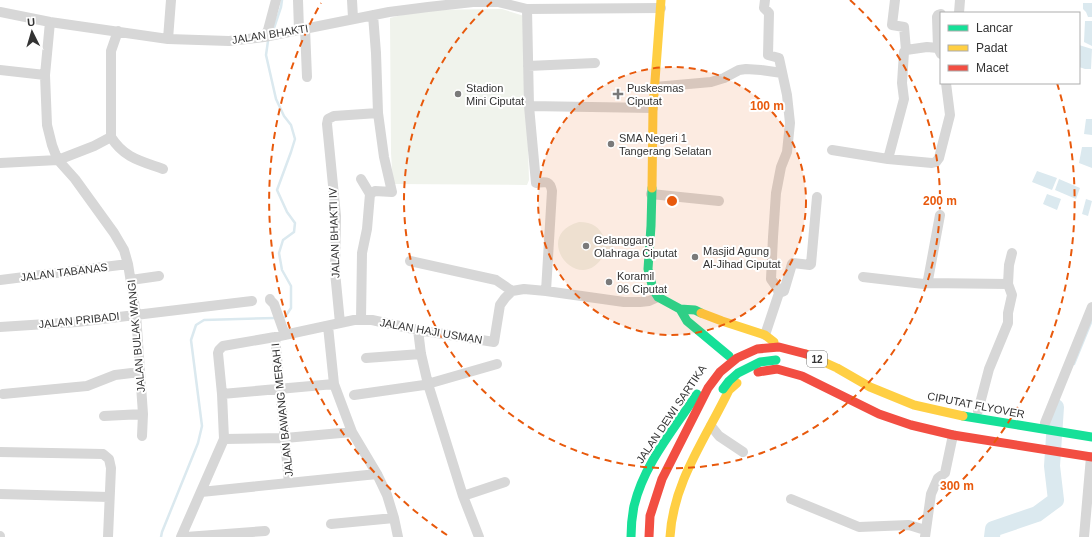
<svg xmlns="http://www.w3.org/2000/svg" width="1092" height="537" font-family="Helvetica,sans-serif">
  <rect width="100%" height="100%" fill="#fff"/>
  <path fill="#f0f3ec" d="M 502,9 L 524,16 L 529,180 L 527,185 L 393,184 L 391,153 L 390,18 L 421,10 Z
    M 579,222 C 593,222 599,227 605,239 L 613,239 L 613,253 L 605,253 C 581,300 529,236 579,222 Z"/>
  <path fill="#dbe9ef" d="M 1083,3 L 1092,3 L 1092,17 L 1088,17 L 1086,12 L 1083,9 Z
    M 1085,21 L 1092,21 L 1092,46 L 1084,42 Z
    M 1079,45 L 1092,49 L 1091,69 L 1085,69 L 1079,67 Z
    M 1086,119 L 1092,119 L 1092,135 L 1084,134 Z
    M 1082,147 L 1092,147 L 1092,168 L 1079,163 Z
    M 1037,171 L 1057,178 L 1052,190 L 1032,182 Z
    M 1059,179 L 1080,188 L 1076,199 L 1055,190 Z
    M 1047,194 L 1061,199 L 1057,210 L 1043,204 Z
    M 1086,199 L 1092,201 L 1088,216 L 1082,214 Z"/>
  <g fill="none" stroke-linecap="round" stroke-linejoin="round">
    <path stroke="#dbe9ef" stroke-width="2.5" d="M 274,28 L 281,7 L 282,0
      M 268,41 L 266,55 L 276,99 L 284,116 L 291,125 L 295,139 L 291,152 L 277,190 L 287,212 L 295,223 L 294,232 L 283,240 L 279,253 L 282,270 L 291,286 L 291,308 L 285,317
      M 1074,364 L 1092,320
      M 161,537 L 162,532 L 198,443 L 202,426 L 191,340 L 196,325 L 204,320 L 275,318"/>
    <path stroke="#dbe9ef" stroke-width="16" d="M 992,537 L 993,529 L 1037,514 L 1056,500 L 1052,466 L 1056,407"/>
    <path stroke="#d7d7d7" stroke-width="10" d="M 298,0 L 299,30
      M 352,0 L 353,18
      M 765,0 L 764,8 L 769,13 L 768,55 L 779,58 L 787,95 L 790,123 L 787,152 L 781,167 L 776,193 L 773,237 L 771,279 L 776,286 L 779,293
      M 527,9 L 529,106 L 536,183 C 545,182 550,180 552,191 L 546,291
      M 0,12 L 50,22 L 168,39 L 229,41 L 264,37 L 389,12 L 428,7 L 473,2 L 498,2 L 527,9 L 661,8
      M 959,13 L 960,0
      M 941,14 L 938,15 L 937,17 L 938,48 L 941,54
      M 50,22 L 45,75 L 47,125 L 52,145 L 55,153 L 58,160 L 75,179 L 114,233 L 124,250 L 128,264 L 136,314 L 143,414 L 142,436
      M 305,28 L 307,77
      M 264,37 L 268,30 L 276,0
      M 168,39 L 171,0
      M 906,50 L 927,47 L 938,48
      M 528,66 L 595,63
      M 0,70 L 45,75
      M 655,87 L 711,82 L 724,78 L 739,70 L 746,69 L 761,70 L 782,73
      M 529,106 L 653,108
      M 111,137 C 124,158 141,161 163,169
      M 832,150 L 888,159 L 932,163 L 936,162 L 939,158 L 950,115 L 946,83
      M 888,159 L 904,99 L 902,83 L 904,52 L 906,50 L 904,27 L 892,25 L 895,0
      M 0,163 L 58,160 L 94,146 L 111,137 L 111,51 L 118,31
      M 370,194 L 375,191 L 392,192 L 384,157 L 378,113 L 376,53 L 373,15
      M 651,194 L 719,201
      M 410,261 L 496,280 L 512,291
      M 863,277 L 924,284 L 927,283 L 928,280 L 940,215
      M 0,280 L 128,264
      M 131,280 L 159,276
      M 927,283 L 1008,284 L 1009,265 L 1012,253
      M 270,299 L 270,300 L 274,304 L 285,335
      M 361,320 L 362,253 L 367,229 L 370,194 L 361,179
      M 340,323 L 335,272 L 336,216 L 327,124 L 328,119 L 334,116 L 378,113
      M 328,326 L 334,384 L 352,432 L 377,474 L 387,495 L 394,518 L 398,537
      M 0,327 L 77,322 L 252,301
      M 418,330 L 421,354 L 428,384 L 463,496 L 479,537
      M 765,335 L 779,293 L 784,291 L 792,264 L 793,263 L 810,265 L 811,264 L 817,197
      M 275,337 L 289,483
      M 366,358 L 421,354
      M 3,394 L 87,386 L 115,375 L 140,372
      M 222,394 L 334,384
      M 354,395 L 424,385 L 497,364
      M 978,411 L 989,369 L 1008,323 L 1008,313 L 1012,295 L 1008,284
      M 104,416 L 143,414
      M 1045,423 L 1092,307
      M 711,426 L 719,436 L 743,452
      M 224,439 L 285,438 L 352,432
      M 0,452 L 103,454 L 109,459 L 111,468 L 108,537
      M 201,492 L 377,474
      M 0,494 L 109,497
      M 463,496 L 505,482
      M 791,499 L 859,527 L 909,525 L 925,530
      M 331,524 L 394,518
      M 0,536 L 0,537
      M 181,537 L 224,439 L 222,394 L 218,353 L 219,350 L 223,346 L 275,337 L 354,320 L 372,320 L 418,330 L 494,342 L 500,305 L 505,298 L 512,291 L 524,289 L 546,291 L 624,302 L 640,302 L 649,301 L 658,297
      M 186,537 L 265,531
      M 925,537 L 931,494 L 938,478 L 945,473 L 953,435
      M 1084,537 L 1091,457"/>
    <path stroke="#16e098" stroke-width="9" d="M 652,188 L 651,226 L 648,269 L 653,289 L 658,297 L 680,309 L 695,310 L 701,313
      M 680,309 L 687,321 L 729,356
      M 631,537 C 631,527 632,516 634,506 C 644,464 674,429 697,394"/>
    <path stroke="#ffcf43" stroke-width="9" d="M 652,188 L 653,108 L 661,0
      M 701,313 L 722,321 L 765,335 L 774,342
      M 670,537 C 673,482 706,438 729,390 L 737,383"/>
    <path stroke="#f24e42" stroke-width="9" d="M 758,372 L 777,369 L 802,376 L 879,414 L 911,425 L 953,435 L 1092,457"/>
    <path stroke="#16e098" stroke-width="9" d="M 723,389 L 729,381 L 738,373 L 760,362 L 776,360
      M 963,416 L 1092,437"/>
    <path stroke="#ffcf43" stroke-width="9" d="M 806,354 L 837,368 L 870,387 L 914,405 L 963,416"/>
    <path stroke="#f24e42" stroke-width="9" d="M 649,537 L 650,516 L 662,479 L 708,388 L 720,372 L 737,358 L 757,349 L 779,347 L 806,354"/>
  </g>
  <circle cx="672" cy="201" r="134" fill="#e8590c" fill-opacity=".12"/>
  <g fill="none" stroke="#e8590c" stroke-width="2" stroke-dasharray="7 5">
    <circle cx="672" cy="201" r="134"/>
    <path d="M850 0A268 268 0 1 1 494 0"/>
    <path d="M447 535A403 403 0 0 1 321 3M1057 83A403 403 0 0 1 897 535"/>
  </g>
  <g fill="#7a7a7a" stroke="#fff" stroke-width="1.5">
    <circle cx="458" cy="94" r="4"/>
    <path d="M616 88h4v4h4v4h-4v4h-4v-4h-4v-4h4z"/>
    <circle cx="611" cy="144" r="4"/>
    <circle cx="586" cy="246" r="4"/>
    <circle cx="695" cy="257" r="4"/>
    <circle cx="609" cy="282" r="4"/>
  </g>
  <g text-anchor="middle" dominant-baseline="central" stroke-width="4" stroke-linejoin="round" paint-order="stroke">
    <rect fill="#fff" stroke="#707070" stroke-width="1" x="807" y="351" width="20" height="16" rx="3"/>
    <g font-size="10" font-weight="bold" fill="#333">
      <text x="817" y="359">12</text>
    </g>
    <g font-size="11" fill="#333" stroke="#fff">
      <text transform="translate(270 34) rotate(-9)">JALAN BHAKTI</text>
      <text transform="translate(334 233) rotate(-92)">JALAN BHAKTI IV</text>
      <text transform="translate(64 272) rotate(-7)">JALAN TABANAS</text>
      <text transform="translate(79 320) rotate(-6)">JALAN PRIBADI</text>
      <text transform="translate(431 331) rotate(10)">JALAN HAJI USMAN</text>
      <text transform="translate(136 336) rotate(-95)">JALAN BULAK WANGI</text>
      <text transform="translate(976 405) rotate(11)">CIPUTAT FLYOVER</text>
      <text transform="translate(282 410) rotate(-96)">JALAN BAWANG MERAH I</text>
      <text transform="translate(671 414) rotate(-56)">JALAN DEWI SARTIKA</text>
    </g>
    <g font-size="11" fill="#333" stroke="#fff" text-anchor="start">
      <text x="466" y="88">Stadion<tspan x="466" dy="13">Mini Ciputat</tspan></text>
      <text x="627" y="88">Puskesmas<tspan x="627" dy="13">Ciputat</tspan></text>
      <text x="619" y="138">SMA Negeri 1<tspan x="619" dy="13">Tangerang Selatan</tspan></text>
      <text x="594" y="240">Gelanggang<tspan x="594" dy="13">Olahraga Ciputat</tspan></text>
      <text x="703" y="251">Masjid Agung<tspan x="703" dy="13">Al-Jihad Ciputat</tspan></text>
      <text x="617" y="276">Koramil<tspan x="617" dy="13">06 Ciputat</tspan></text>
    </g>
  </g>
  <circle cx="672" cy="201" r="6" fill="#e8590c" stroke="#fff" stroke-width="2"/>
  <g font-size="12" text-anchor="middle" font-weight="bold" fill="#e8590c" stroke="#fff" stroke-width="4" stroke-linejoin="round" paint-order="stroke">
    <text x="767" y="110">100 m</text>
    <text x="940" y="205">200 m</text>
    <text x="957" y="490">300 m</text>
  </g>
  <rect x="940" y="12" width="140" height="72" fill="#ffffff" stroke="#adadad"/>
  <rect x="948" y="25" width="20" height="6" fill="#16e098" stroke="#adadad"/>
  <text x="976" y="32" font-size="12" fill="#333333">Lancar</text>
  <rect x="948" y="45" width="20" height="6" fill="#ffcf43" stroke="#adadad"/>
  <text x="976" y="52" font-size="12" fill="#333333">Padat</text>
  <rect x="948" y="65" width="20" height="6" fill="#f24e42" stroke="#adadad"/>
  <text x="976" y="72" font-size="12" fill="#333333">Macet</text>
  <g transform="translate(32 32) rotate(355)" stroke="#ffffff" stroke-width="3" paint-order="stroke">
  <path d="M0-3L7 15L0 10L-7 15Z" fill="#333333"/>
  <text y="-6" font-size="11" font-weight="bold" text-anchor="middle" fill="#333333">U</text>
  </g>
</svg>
